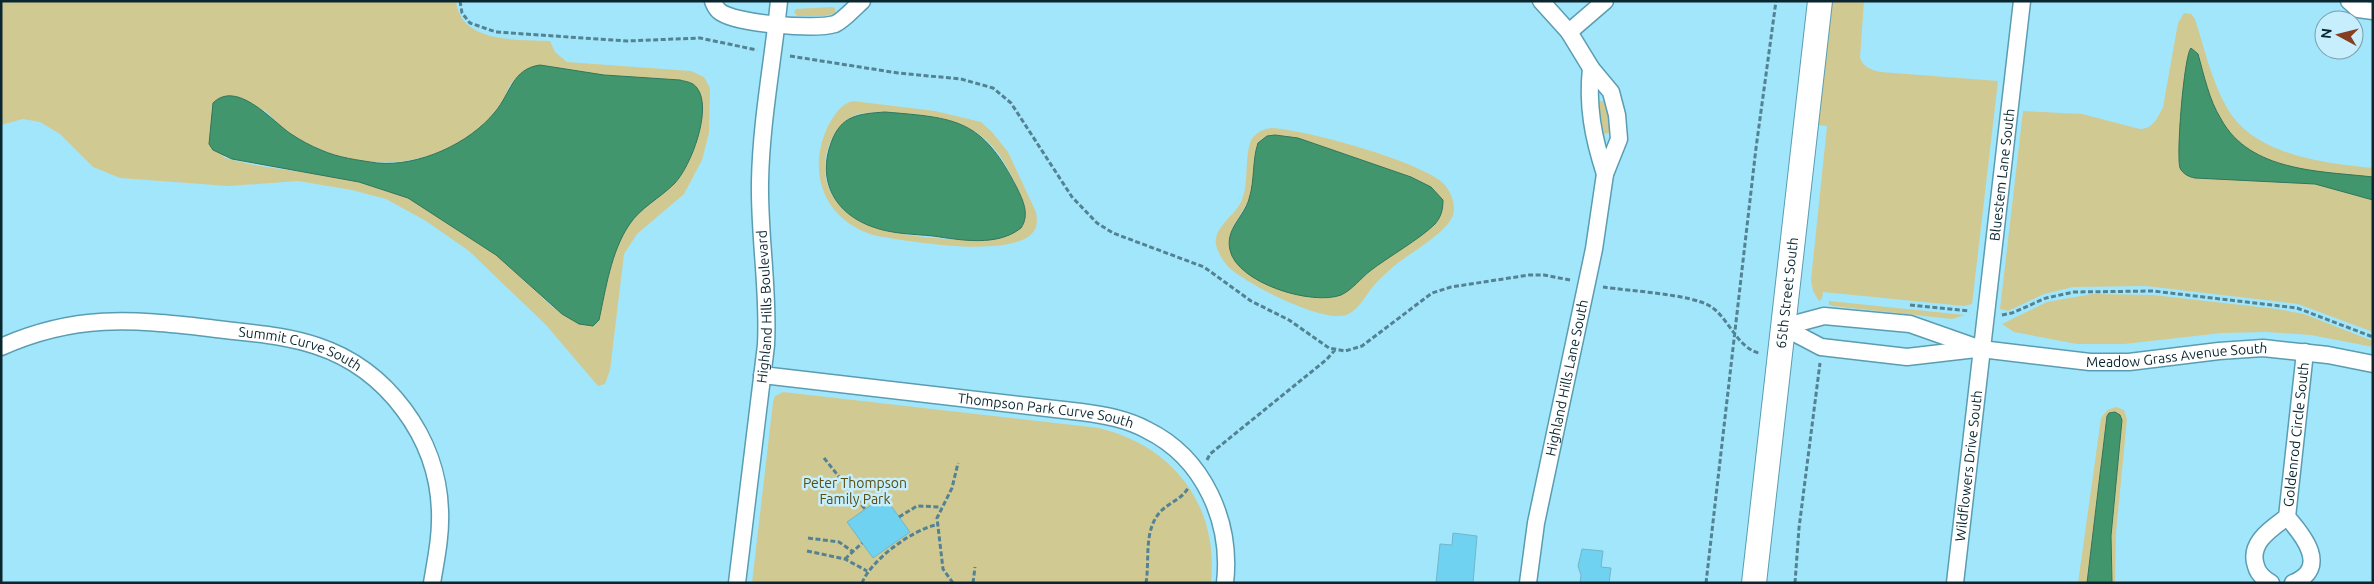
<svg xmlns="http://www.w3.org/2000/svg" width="2374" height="584" font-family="Ubuntu,sans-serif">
  <rect width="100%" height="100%" fill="#a2e6fc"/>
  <path fill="#d1c992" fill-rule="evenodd" d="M 1,1 L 456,1 C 461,44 517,39 550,41 L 555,52 L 567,62 L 691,71 L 704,77 L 710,88 L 709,133 L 702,160 L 684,194 L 637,234 L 624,254 L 610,370 L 605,384 L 598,386 L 546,325 L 469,251 L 426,221 L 386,199 L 352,190 L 298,181 L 228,186 L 120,178 L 93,167 L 60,134 L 40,122 L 23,119 L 1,125 ZM 540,65 L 604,75 L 680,80 L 692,83 L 635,217 C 612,245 606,285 599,320 L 589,326 C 556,319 533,285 508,265 C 479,240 442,216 408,198 C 351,169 282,176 223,157 L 264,110 C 273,118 282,128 292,135 C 353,174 432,173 486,122 C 494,115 500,106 505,97 C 507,93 508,87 511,84 C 518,76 532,71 540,65 Z
    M 1832,1 L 1864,1 L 1860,58 C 1864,68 1872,70 1881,72 L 1998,81 L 1972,304 L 1964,306 L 1823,292 L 1822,299 L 1819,301 L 1813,291 L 1811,280 L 1827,126 L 1818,125 Z
    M 832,7 L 835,8 L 835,13 L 825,16 L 797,16 L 794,12 L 796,9 Z
    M 2184,13 L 2191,14 L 2195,19 C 2204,47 2211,79 2226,106 C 2252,155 2323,163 2373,168 L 2373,332 L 2298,304 L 2146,286 L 2073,287 L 2044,294 L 2008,311 L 2000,309 L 2023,111 L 2082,114 L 2140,129 C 2153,129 2158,117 2163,107 L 2178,23 Z
    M 1607,100 L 1611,133 L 1602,134 L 1597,102 Z
    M 853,101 L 935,111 L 981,122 L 992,132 L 1008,152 L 1036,212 C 1037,219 1038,225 1034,231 C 1014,260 907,241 877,236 C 824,222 805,172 829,124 C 835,114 842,103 853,101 ZM 885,112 C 923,115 967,116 993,147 C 1006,162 1014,181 1022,198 L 997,239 C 965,242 882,237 856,219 C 847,213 835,201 830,191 C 817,165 830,124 858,114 C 866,112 877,113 885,112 Z
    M 1272,128 C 1306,130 1421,161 1444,184 C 1451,192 1456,204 1453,215 C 1448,231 1413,252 1399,262 C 1391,268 1384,275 1377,282 C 1367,292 1360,310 1346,315 C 1323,323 1251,286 1232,270 C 1225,265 1218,253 1216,245 C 1213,227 1236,215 1242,200 C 1249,182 1244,159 1251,140 C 1257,132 1262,129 1272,128 ZM 1275,135 L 1298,138 L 1411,177 L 1431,187 L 1393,253 L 1340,295 L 1310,298 L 1232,229 L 1250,198 L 1261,140 Z
    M 2092,294 L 2153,295 L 2277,309 L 2304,314 L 2373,341 L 2373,347 L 2311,335 L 2266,332 L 2222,333 L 2124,344 L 2077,344 L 2014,332 L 2002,324 L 2047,302 Z
    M 1829,301 L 1965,315 L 1952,319 L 1833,306 L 1829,305 Z
    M 783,392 L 1099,428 C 1173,446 1219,505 1211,583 L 752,583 L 773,402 L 775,396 Z
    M 2116,407 L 2124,410 L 2127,419 L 2116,533 L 2115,583 L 2112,583 L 2107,416 L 2087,583 L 2078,583 L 2101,418 L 2107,410 Z"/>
  <path fill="#42966e" stroke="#31755b" d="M 2191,48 L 2198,54 C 2204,75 2209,100 2221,119 C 2250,172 2320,171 2373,177 L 2373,200 L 2315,184 L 2195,178 C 2189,177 2183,174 2180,168 C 2176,156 2184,55 2191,48 Z
    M 540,65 L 604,75 L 680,80 C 687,82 693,82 697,88 C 713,108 691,167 674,184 C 660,198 640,208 629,225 C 611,252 606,288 599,320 L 593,326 L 579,324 L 562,314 L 496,255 L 408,198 L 359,182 L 232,159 L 213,150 L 209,144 L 213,103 C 237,79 273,122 291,134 C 300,140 311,146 321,150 C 339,158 358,160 377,163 C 418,167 469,144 495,112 C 511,93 512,69 540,65 Z
    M 885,112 C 957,118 982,119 1017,188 C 1023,200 1030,215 1021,228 C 997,247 961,240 933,236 C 913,234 892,234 873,227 C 835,214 817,181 831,143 C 841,115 858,114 885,112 Z
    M 1275,135 L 1298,138 L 1411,177 L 1431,187 L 1443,200 C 1443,210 1441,217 1435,224 C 1420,239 1388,257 1370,271 C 1361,278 1352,290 1341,295 C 1312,306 1237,283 1230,250 C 1225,229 1244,217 1249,199 C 1255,180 1252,161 1258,143 L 1267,136 Z
    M 2115,412 L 2120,415 L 2122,420 L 2111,536 L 2112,583 L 2087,583 L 2107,416 L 2109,413 Z"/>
  <path fill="#6fd2f1" stroke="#72b5cb" d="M 884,496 L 910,532 L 873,558 L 847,522 Z
    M 1453,533 L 1477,536 L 1473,583 L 1436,583 L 1440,544 L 1452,545 Z
    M 1582,549 L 1603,551 L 1601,567 L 1611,568 L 1609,583 L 1580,583 L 1581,575 L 1578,566 Z"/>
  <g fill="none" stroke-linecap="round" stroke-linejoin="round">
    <defs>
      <g id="street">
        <path d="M 713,1 C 714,4 717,9 719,11 C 734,24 815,30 835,24 C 844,20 854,8 862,1"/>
        <path d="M 2349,1 L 2358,9 L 2373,11"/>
        <path d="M 1569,32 L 1605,1"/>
        <path d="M 1591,68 C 1587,106 1593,137 1605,174"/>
        <path id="s1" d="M 1783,327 L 1824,316 L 1910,324 L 1981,349 L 2090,362 L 2129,362 L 2219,351 L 2263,348 L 2328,355 L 2373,364"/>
        <path d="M 1783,327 L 1821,347 L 1907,357 L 1976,349"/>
        <path id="s2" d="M 1,347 C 75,314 131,319 209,328 C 245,333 283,334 317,346 C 387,369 438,438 440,511 C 441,536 436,559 432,583"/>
        <path id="s3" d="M 762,375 L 1081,412 C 1104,415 1127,419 1147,430 C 1204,458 1232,522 1225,583"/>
        <path d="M 2287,517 C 2303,535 2330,568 2293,583"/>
        <path id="s4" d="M 737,583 L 766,345 C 769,290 759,237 760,182 C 761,122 773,61 779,1"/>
        <path id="s5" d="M 1528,583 L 1536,523 L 1594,249 L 1605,174 L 1619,139 L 1617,115 L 1611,92 L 1591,68 L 1569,32 L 1541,1"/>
        <path id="s6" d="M 1955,583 L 2022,1"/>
        <path id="s7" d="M 2271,583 C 2264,579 2258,574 2256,566 C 2248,543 2271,529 2287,517 L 2305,352"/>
      </g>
      <g id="secondary">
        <path id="s8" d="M 1754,583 L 1820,1"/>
      </g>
    </defs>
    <use href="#street" stroke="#5a9db2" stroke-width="19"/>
    <use href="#secondary" stroke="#5a9db2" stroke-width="26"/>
    <path stroke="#538292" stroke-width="3" stroke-dasharray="5 2.5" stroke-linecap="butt" d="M 460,1 L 462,13 L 470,23 L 496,32 L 627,41 L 700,38 L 757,50
      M 790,56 L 898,73 L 961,79 L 993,88 L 1011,103 L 1072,197 L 1097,223 L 1113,233 L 1204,267 L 1251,301 L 1289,320 L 1329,348 L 1345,351 L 1362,346 L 1432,293 L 1451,287 L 1529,275 L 1544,275 L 1570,280
      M 1603,287 C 1629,291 1690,294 1710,306 C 1729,318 1737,348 1759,353
      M 1910,305 L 1969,311
      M 2002,315 L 2012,313 L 2046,298 L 2074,292 L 2153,291 L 2297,308 L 2373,337
      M 824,458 L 865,509
      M 1207,460 L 1210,454 L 1326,360 L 1335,350
      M 899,517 L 917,506 L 941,507
      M 808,538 L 839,542 L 852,551
      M 807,551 L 845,559 L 867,571
      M 845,559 L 862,543
      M 862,583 C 871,560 912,530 936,525
      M 953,583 L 943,569 L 937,518 L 952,488 L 958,463
      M 973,583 L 975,567
      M 1146,583 C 1150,559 1143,530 1161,511 C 1170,502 1182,499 1188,488
      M 1706,583 L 1756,148 L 1776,1
      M 1795,583 L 1799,528 L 1820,363"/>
    <use href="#street" stroke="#fff" stroke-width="16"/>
    <use href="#secondary" stroke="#fff" stroke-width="24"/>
  </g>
  <g text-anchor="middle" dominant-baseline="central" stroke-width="5" stroke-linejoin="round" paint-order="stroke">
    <g font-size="14" fill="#0a2730" stroke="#c7eefc">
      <text stroke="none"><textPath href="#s6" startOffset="411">Bluestem Lane South</textPath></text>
      <text stroke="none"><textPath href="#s8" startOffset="292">65th Street South</textPath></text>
      <text stroke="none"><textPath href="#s4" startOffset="278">Highland Hills Boulevard</textPath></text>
      <text stroke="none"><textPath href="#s2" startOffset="306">Summit Curve South</textPath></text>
      <text stroke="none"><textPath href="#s1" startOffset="401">Meadow Grass Avenue South</textPath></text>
      <text stroke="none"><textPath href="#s5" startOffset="209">Highland Hills Lane South</textPath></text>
      <text stroke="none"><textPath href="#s3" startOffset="286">Thompson Park Curve South</textPath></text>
      <text stroke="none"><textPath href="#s7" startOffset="169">Goldenrod Circle South</textPath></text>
      <text stroke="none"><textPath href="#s6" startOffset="118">Wildflowers Drive South</textPath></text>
    </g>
    <g font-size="14" fill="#574e11" stroke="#c7eefc">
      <text x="855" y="483">Peter Thompson<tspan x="855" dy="16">Family Park</tspan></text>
    </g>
  </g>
  <rect width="2374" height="584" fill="none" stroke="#0a2730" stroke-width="5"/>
  <g transform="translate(2339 35) rotate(277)"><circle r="24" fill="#c7eefc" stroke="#7b9eaa"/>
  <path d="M0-4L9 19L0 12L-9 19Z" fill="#863e22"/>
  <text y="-8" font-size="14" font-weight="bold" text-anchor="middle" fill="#0a2730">N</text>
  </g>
</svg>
